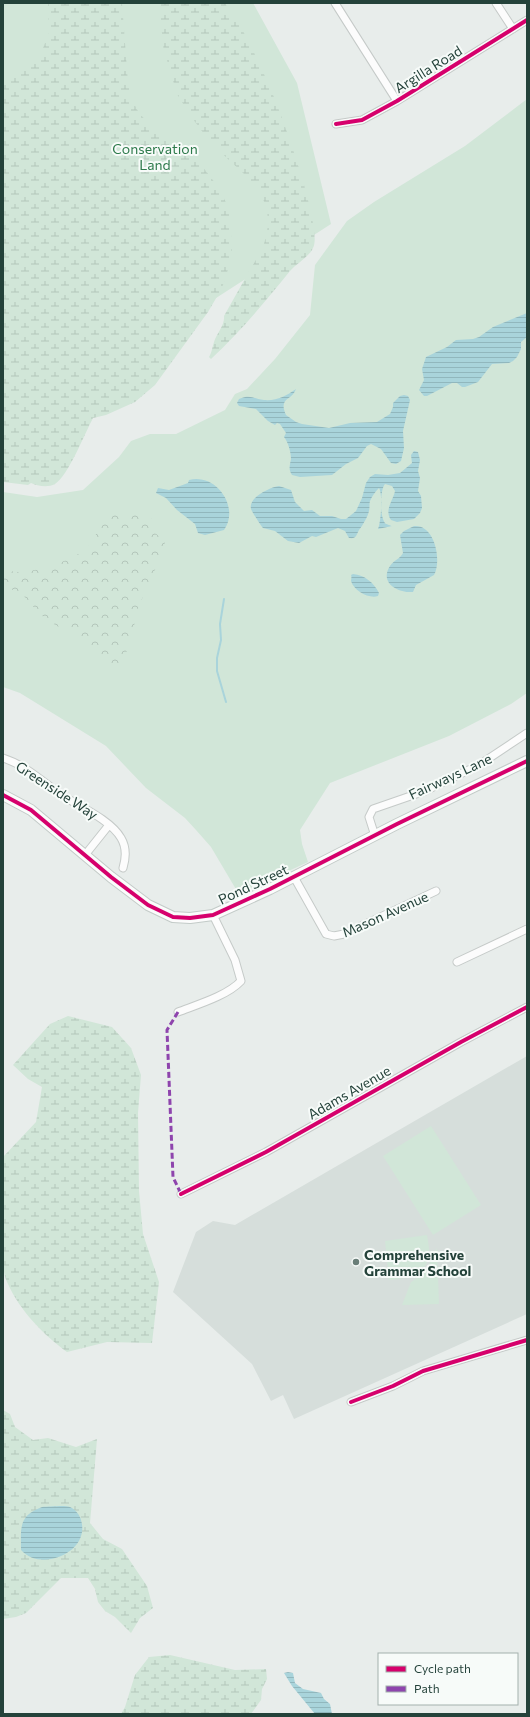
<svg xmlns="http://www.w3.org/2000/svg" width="530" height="1717" font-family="Commissioner,sans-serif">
  <defs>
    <pattern id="forest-crowns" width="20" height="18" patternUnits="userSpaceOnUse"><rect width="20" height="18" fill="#d1e6d8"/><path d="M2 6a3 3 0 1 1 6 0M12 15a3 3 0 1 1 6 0" fill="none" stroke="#b3c6ba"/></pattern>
    <pattern id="wetland-marsh" width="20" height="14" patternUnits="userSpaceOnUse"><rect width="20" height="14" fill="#d1e6d8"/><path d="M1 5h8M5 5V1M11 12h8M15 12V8" fill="none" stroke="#b3c6ba"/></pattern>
    <pattern id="water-rules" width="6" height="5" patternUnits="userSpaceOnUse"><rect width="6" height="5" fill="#a9d4db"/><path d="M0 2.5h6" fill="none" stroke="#91b7bd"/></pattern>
  </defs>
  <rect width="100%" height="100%" fill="#e8edeb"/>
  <path fill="#d6dedb" d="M 527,1056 L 527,1314 L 294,1419 L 283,1395 L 271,1401 L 252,1364 L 173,1292 L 196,1232 L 213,1221 L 235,1225 Z"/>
  <path fill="#d1e6d8" d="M 3,3 L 253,3 L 297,83 L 331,224 L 123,358 L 3,307 Z
    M 527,99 L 527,693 L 511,704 L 449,736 L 330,783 L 300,830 L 302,844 L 308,862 L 252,888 L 237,891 L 211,847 L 196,830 L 185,818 L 146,788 L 106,746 L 20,693 L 3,687 L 3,492 L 37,497 L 83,490 L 119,457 L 131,441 L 150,434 L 176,434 L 225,410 L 235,394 L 247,389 L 275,359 L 310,315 L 315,265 L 347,221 L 374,202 L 465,146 Z
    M 431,1126 L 481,1205 L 433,1235 L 383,1156 Z
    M 427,1235 C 428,1241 430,1251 429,1257 C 423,1277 406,1278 389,1280 L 385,1241 Z
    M 437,1248 L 439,1304 L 402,1305 L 411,1282 L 425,1273 Z"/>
  <path fill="url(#forest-crowns)" d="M 106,513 L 124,515 L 136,513 L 147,515 L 153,520 L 155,533 L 165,541 L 164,554 L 151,577 L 137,611 L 131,642 L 123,659 L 118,666 L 107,668 L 100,652 L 52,623 L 41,615 L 20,592 L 3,587 L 3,569 C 8,570 13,572 18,572 C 37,572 80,559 91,543 C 98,534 99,522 106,513 Z"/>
  <path fill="url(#wetland-marsh)" d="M 48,3 L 122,3 L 128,83 L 131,98 L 139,113 L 153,128 L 202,166 L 219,188 L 230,211 L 232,257 L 222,288 L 208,312 L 155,385 L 135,402 L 106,415 L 93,418 C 85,433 68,476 55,484 C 48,488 37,486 31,483 L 28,485 L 3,482 L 3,79 L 26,70 L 39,58 L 49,33 Z
    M 159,3 L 225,3 C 230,13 238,21 243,31 C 252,48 260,65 268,83 C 279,106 324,229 313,248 C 309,257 297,263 290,271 C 265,302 240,332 211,359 L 209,357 C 212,352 212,348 214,342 C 217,333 225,325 224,316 C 233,300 242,284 251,268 C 255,261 260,254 263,247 C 282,192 241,176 210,141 C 198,127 187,111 177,94 L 178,92 L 171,77 L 166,56 L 164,54 Z
    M 68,1016 L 112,1027 L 131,1048 L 141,1075 L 138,1113 L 139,1191 L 143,1234 L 159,1282 L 152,1343 L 107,1342 L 67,1352 C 44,1335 20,1311 8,1284 C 5,1279 4,1272 3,1266 L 3,1157 L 36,1122 L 42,1087 L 28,1079 L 13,1065 L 50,1024 Z
    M 3,1410 L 10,1414 L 15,1427 L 33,1440 L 48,1438 L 76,1447 L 97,1439 L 90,1523 L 103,1539 L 122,1549 L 147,1586 L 153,1608 L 140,1618 L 131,1633 L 115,1617 L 105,1611 L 98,1602 L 95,1589 L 88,1578 L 61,1578 L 26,1613 L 16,1617 L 3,1619 Z
    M 170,1655 L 235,1670 L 266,1669 L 267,1679 L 262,1689 L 261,1700 L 251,1714 L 121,1714 L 125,1707 L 135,1675 L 149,1657 Z"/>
  <path fill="url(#water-rules)" d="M 527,313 L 527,337 L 521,342 L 521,349 L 517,357 L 513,361 L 509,363 L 492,364 L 478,382 L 465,387 L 462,387 L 457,383 L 452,383 L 427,396 L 424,396 L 419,390 L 424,380 L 422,369 L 426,357 L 447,347 L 456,340 L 473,339 L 479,337 L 493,327 Z
    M 296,389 C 292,401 278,397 286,415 L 296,422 L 302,424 L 329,428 L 350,423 L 377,422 L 390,414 L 393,407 L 393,403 L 400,396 L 404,395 L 408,396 L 410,400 L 403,431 L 404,448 L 401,461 L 396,464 L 391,463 L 381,449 L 371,444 L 367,446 L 358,458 L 346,464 L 332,475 L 300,477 L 292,475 C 288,469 290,465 291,459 C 291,452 288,442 284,437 L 286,433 L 280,424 L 277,423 L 275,425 L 268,421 L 256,409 L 239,406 L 237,403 L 239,399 C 251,394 253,399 264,400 C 277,401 286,396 296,389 Z
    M 414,451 L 418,452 L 420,460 L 418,471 L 420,478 L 418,491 L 421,496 L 422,508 L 420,513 L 414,519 L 397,522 L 391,520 C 384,510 393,501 395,491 L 392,486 L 385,484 C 380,489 379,518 386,524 C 387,524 391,526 392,526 L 378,529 C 381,522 383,494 379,488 C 375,492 372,496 370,501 C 369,504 370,507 369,511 C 368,516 363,525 359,530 C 356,535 357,539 349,538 L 345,531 L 338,528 L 316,537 L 312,536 L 299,543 L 288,541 L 275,531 L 263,528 C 261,526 251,510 251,509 C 248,497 271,487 279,486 L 291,490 L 295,502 L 304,511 L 312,510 L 320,516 L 332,516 L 341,519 L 346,519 L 356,511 L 362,498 L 366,483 L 370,477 L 375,474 L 388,475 L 400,473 L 412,463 L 411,455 Z
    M 189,480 C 217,473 240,508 224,530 L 205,535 L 198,533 L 195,524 L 177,510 L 166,498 L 156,493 L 158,488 L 169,490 L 188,483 Z
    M 414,526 C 435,524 442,561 434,575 L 416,585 L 413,592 C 398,593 379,583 390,566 C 394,560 400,559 403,553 L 400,535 L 404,531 Z
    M 353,574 C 365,575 374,583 379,593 L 378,596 C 369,599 354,591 351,581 C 351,579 352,577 351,575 Z
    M 42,1507 C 49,1507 64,1505 70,1507 C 75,1509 80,1515 81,1520 C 91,1552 41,1573 21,1550 C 21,1528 18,1516 42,1507 Z
    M 288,1672 L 293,1673 L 295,1683 L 303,1689 L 321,1693 L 324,1699 L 330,1704 L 332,1714 L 315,1714 L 292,1686 L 284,1673 Z"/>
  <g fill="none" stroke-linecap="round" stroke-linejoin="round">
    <path stroke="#a9d4db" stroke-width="2" d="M 224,599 L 220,624 L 221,640 L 217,658 L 217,671 L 226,702"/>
    <defs>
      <path id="street" d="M 335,3 L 397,101
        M 496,3 L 513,29
        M 336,124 L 362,120 L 397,101 L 527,20
        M 3,758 C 25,765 42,781 60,794 C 78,806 110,819 121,838 C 127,848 126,858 123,868
        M 375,836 L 369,817 L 373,809 L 425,791 L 479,765 L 527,733
        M 85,855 L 109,825
        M 294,877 L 326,934 L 334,936 L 344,934 L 436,891
        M 457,962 L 527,929
        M 178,1012 C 196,1005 227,996 241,981 L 235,960 L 213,915
        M 181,1194 L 266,1152 L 461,1042 L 527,1007
        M 351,1402 L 393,1386 L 423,1371 L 527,1340"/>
      <path id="secondary" d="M 3,795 L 31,810 L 111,877 L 148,905 L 173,917 L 190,918 L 213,915 L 270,889 L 397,824 L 527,761"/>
    </defs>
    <use href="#street" stroke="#c5cac8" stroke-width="9"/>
    <use href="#secondary" stroke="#c3cbc8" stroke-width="12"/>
    <use href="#street" stroke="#fcfcfc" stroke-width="7"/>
    <use href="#secondary" stroke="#fcfcfc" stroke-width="10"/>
    <path stroke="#8e44ad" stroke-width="3" stroke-dasharray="6 3" stroke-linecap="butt" d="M 178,1012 L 167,1030 L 173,1177 L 181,1194"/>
    <defs>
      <path id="cycleway" d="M 336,124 L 362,120 L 397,101 L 527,20
        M 3,795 L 31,810 L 111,877 L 148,905 L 173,917 L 190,918 L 213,915 L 270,889 L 397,824 L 527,761
        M 181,1194 L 266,1152 L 461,1042 L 527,1007
        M 351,1402 L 393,1386 L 423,1371 L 527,1340"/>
    </defs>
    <use href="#cycleway" stroke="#f7fbf9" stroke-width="6"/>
    <use href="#cycleway" stroke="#d6006c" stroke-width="4"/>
  </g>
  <circle fill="#697e78" stroke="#f7fbf9" stroke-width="1.5" cx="356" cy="1262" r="4"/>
  <g text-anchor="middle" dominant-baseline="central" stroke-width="4" stroke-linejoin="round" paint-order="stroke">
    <g font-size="14" fill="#24423a" stroke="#f7fbf9">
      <text transform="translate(428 69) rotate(-32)">Argilla Road</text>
      <text transform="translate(450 776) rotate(-25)">Fairways Lane</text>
      <text transform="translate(57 790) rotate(33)">Greenside Way</text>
      <text transform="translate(253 884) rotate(-25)">Pond Street</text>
      <text transform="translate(385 914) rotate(-24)">Mason Avenue</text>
      <text transform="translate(349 1092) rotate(-30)">Adams Avenue</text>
    </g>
    <g font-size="14" fill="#2d7a4b" stroke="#f7fbf9">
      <text x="155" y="148">Conservation<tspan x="155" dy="16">Land</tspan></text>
    </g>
    <g font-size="14" font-weight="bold" fill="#24423a" stroke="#f7fbf9" text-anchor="start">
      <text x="364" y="1254">Comprehensive<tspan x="364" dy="16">Grammar School</tspan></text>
    </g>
  </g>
  <rect width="530" height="1717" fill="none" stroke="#24423a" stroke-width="8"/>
  <rect x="378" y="1653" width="140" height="52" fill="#f7fbf9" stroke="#a3b1ad"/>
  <rect x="386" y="1666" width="20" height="6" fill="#d6006c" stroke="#a3b1ad"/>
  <text x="414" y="1673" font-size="12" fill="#24423a">Cycle path</text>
  <rect x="386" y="1686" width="20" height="6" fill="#8e44ad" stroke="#a3b1ad"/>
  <text x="414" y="1693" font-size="12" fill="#24423a">Path</text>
</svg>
